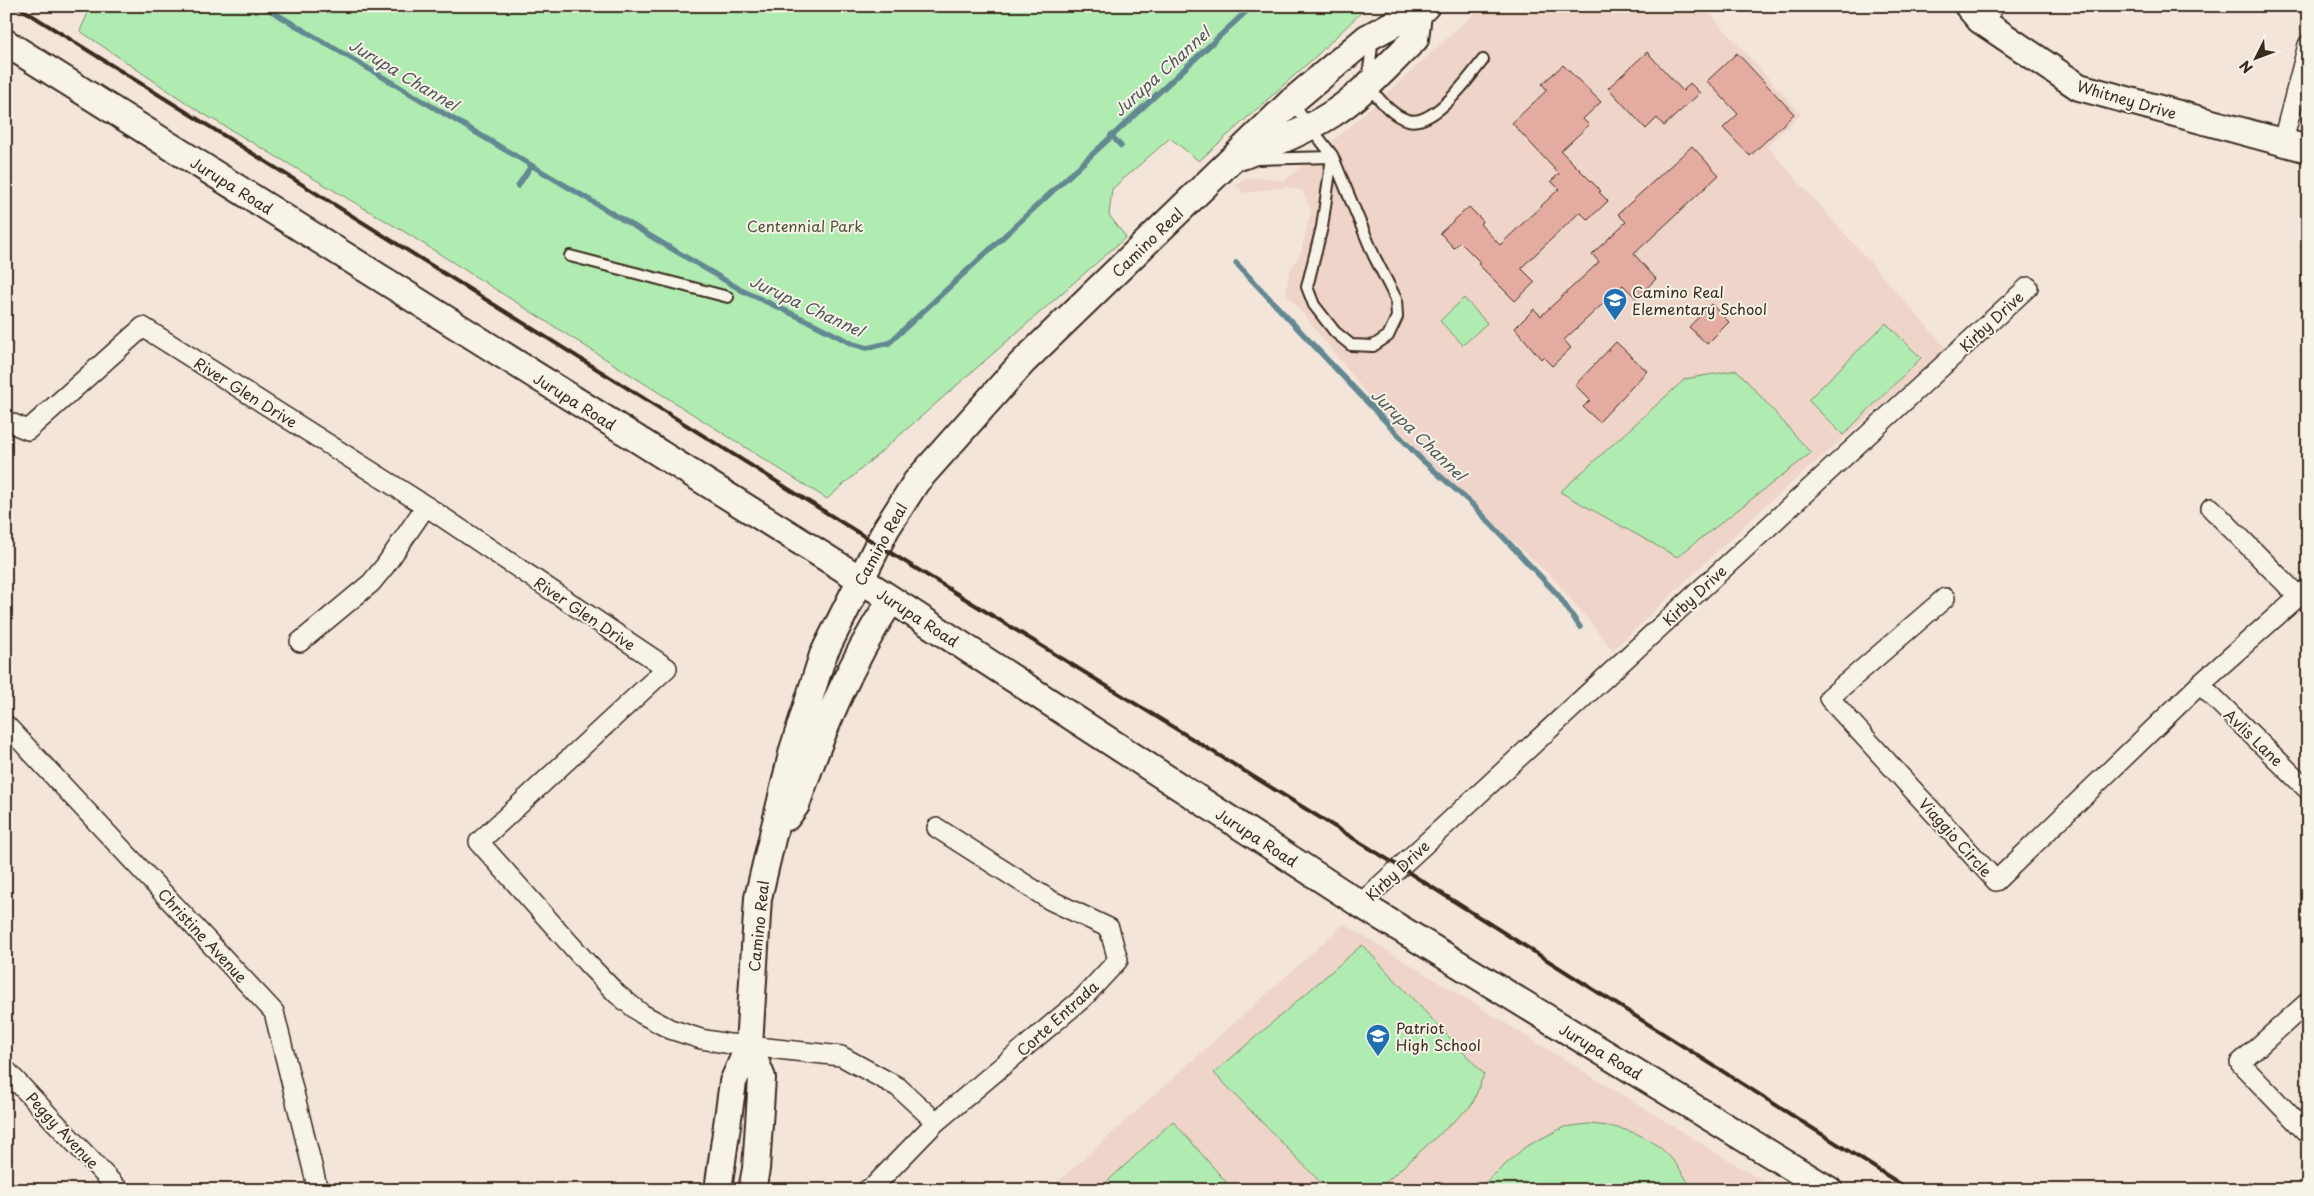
<svg xmlns="http://www.w3.org/2000/svg" width="2314" height="1196" font-family="'Playpen Sans',sans-serif">
  <rect width="100%" height="100%" fill="#f3e5da"/>
  <filter id="ink" filterUnits="userSpaceOnUse"><feTurbulence type="fractalNoise" baseFrequency=".02" numOctaves="2"/><feDisplacementMap in="SourceGraphic" scale="10" xChannelSelector="R" yChannelSelector="G"/><feConvolveMatrix kernelMatrix="1 2 1 2 8 2 1 2 1" color-interpolation-filters="sRGB"/></filter>
  <g filter="url(#ink)">
    <path fill="#eed4c9" d="M 1483,6 L 1703,6 L 1801,114 L 1767,146 L 1947,349 L 1766,505 L 1613,650 L 1554,579 L 1455,489 L 1384,415 L 1286,293 L 1290,270 L 1301,252 L 1311,210 L 1302,190 L 1287,187 L 1244,193 L 1235,184 L 1250,178 L 1261,177 L 1284,181 L 1347,129 Z
      M 1344,924 L 1777,1190 L 1049,1190 Z"/>
    <path fill="#b0ecb1" stroke="#768b68" d="M 91,6 L 1368,6 L 1316,56 L 1199,161 L 1170,138 L 1112,189 L 1109,215 L 1126,237 L 827,499 L 408,234 L 197,110 L 80,31 Z
      M 1464,298 L 1487,323 L 1463,345 L 1440,321 Z
      M 1886,323 L 1921,358 L 1843,435 L 1808,400 Z
      M 1737,370 L 1811,453 L 1677,557 L 1560,492 L 1685,379 Z
      M 1362,945 L 1484,1074 L 1472,1105 L 1377,1190 L 1328,1190 L 1214,1073 Z
      M 1173,1121 L 1233,1190 L 1098,1190 Z
      M 1588,1124 C 1639,1127 1669,1144 1692,1190 L 1477,1190 L 1525,1147 L 1564,1127 Z"/>
    <g fill="none" stroke-linecap="round" stroke-linejoin="round">
      <path stroke="#638891" stroke-width="5.5" d="M 263,6 L 743,291 L 814,324 L 853,344 L 867,348 L 889,343 L 1252,6
        M 1111,135 L 1121,146
        M 518,186 L 531,166
        M 1236,263 L 1421,459 L 1472,504 L 1558,595 L 1580,627"/>
    </g>
    <path fill="#e4aba1" stroke="#3b2a1e" d="M 1647,52 L 1683,91 L 1690,83 L 1700,93 L 1664,126 L 1657,118 L 1646,129 L 1608,88 Z
      M 1737,53 L 1794,114 L 1750,156 L 1723,128 L 1738,114 L 1707,81 Z
      M 1563,65 L 1601,102 L 1583,119 L 1589,125 L 1561,151 L 1601,191 L 1599,192 L 1608,201 L 1588,220 L 1580,212 L 1521,268 L 1535,282 L 1515,301 L 1478,264 L 1480,262 L 1460,242 L 1454,248 L 1440,233 L 1469,207 L 1483,221 L 1480,224 L 1500,245 L 1559,189 L 1551,181 L 1559,174 L 1512,123 L 1547,90 L 1542,84 Z
      M 1692,146 L 1719,175 L 1634,254 L 1656,279 L 1636,298 L 1623,285 L 1564,340 L 1571,348 L 1552,366 L 1543,357 L 1541,359 L 1515,328 L 1534,309 L 1541,316 L 1599,262 L 1592,254 L 1626,222 L 1618,214 Z
      M 1711,304 L 1729,322 L 1707,344 L 1689,327 Z
      M 1616,342 L 1647,371 L 1599,422 L 1583,407 L 1590,400 L 1575,385 Z"/>
    <g fill="none" stroke-linecap="round" stroke-linejoin="round">
      <defs>
        <path id="lane" d="M 1373,38 L 1367,85 C 1378,97 1391,116 1408,120 C 1434,127 1469,78 1483,60
          M 1291,102 L 1332,155 L 1374,256 L 1396,299 L 1397,317 L 1388,336 L 1373,346 L 1351,345 L 1335,332 L 1314,305 L 1307,287 L 1322,227 L 1332,157
          M 1258,159 L 1332,157
          M 570,256 L 728,297"/>
        <path id="street" d="M 1980,20 L 1995,6
          M 2283,141 L 2308,45
          M 6,421 L 28,430 L 143,327 L 426,506 L 667,668 L 479,842 L 587,963 L 617,994 L 642,1014 L 670,1029 L 701,1039 L 730,1044 L 841,1056 L 898,1087 L 936,1122
          M 2211,508 L 2298,596
          M 1945,598 L 1829,698 L 1996,881 L 2200,684 L 2308,588
          M 300,642 L 371,583 L 385,566 L 426,506
          M 2200,684 L 2308,790
          M 6,725 L 274,1012 L 318,1190
          M 1360,904 L 2028,287
          M 2308,1002 L 2240,1063 L 2308,1134
          M 6,1070 L 119,1190
          M 867,1190 L 874,1186 L 936,1122 L 1083,998 L 1118,960 L 1109,928 L 1050,900 L 937,828"/>
        <path id="secondary" d="M 1968,6 L 1980,20 L 2079,87 L 2308,149
          M 6,43 L 860,579 L 1360,904 L 1829,1190
          M 1242,156 C 1272,144 1304,132 1332,114 C 1363,94 1389,64 1415,39 L 1418,14
          M 787,817 L 796,805 C 821,733 849,664 891,600
          M 749,1046 L 762,1078 L 756,1169 L 752,1190
          M 718,1190 L 733,1082 L 749,1046 L 758,898 L 793,750 L 823,655 L 886,529 L 916,482 L 1022,363 L 1291,102 L 1367,38 L 1406,17 L 1418,14 L 1426,6"/>
      </defs>
      <use href="#lane" stroke="#3b2a1e" stroke-width="14"/>
      <use href="#street" stroke="#3b2a1e" stroke-width="22"/>
      <use href="#secondary" stroke="#3b2a1e" stroke-width="30"/>
      <use href="#lane" stroke="#f7f3e8" stroke-width="10"/>
      <use href="#street" stroke="#f7f3e8" stroke-width="19"/>
      <use href="#secondary" stroke="#f7f3e8" stroke-width="26"/>
      <path stroke="#3b2a1e" stroke-width="4" d="M 17,6 L 878,545 L 1400,867 L 1910,1190"/>
    </g>
  </g>
  <defs>
    <symbol id="school-pin" viewBox="-11 -11 22 30"><path d="M0 17L-7.5 6A9.5 9.5 0 1 1 7.5 6Z" fill="#1f6fb2" stroke="#f7f3e8"/><path d="M0-5L7-2L0 1L-7-2ZM-4 1L0 2.5L4 1V4Q0 6-4 4Z" fill="#fff"/></symbol>
  </defs>
  <g fill-rule="evenodd">
    <use href="#school-pin" x="1601" y="286" width="28" height="38"/>
    <use href="#school-pin" x="1364" y="1022" width="28" height="38"/>
  </g>
  <g text-anchor="middle" dominant-baseline="central" stroke-width="4" stroke-linejoin="round" paint-order="stroke">
    <g font-size="15" fill="#3b2a1e" stroke="#f7f3e8">
      <text transform="translate(2127 99) rotate(16)">Whitney Drive</text>
      <text transform="translate(232 185) rotate(32)">Jurupa Road</text>
      <text transform="translate(1147 242) rotate(-44)">Camino Real</text>
      <text transform="translate(1991 321) rotate(-43)">Kirby Drive</text>
      <text transform="translate(246 392) rotate(32)">River Glen Drive</text>
      <text transform="translate(575 401) rotate(32)">Jurupa Road</text>
      <text transform="translate(880 544) rotate(-61)">Camino Real</text>
      <text transform="translate(1694 595) rotate(-43)">Kirby Drive</text>
      <text transform="translate(585 613) rotate(34)">River Glen Drive</text>
      <text transform="translate(918 617) rotate(33)">Jurupa Road</text>
      <text transform="translate(2254 737) rotate(44)">Avlis Lane</text>
      <text transform="translate(1257 837) rotate(33)">Jurupa Road</text>
      <text transform="translate(1956 837) rotate(48)">Viaggio Circle</text>
      <text transform="translate(1397 870) rotate(-43)">Kirby Drive</text>
      <text transform="translate(758 926) rotate(-84)">Camino Real</text>
      <text transform="translate(203 935) rotate(47)">Christine Avenue</text>
      <text transform="translate(1057 1018) rotate(-42)">Corte Entrada</text>
      <text transform="translate(1601 1051) rotate(31)">Jurupa Road</text>
      <text transform="translate(63 1130) rotate(47)">Peggy Avenue</text>
    </g>
    <g font-size="15" fill="#52513b" stroke="#f7f3e8">
      <text x="805" y="225">Centennial Park</text>
    </g>
    <g font-size="15" fill="#3b2a1e" stroke="#f7f3e8" text-anchor="start">
      <text x="1632" y="291">Camino Real<tspan x="1632" dy="17">Elementary School</tspan></text>
      <text x="1396" y="1027">Patriot<tspan x="1396" dy="17">High School</tspan></text>
    </g>
    <g font-size="16" font-style="italic" fill="#4f5958" stroke="#f7f3e8">
      <text transform="translate(1161 71) rotate(-42)">Jurupa Channel</text>
      <text transform="translate(404 74) rotate(31)">Jurupa Channel</text>
      <text transform="translate(807 305) rotate(25)">Jurupa Channel</text>
      <text transform="translate(1419 434) rotate(44)">Jurupa Channel</text>
    </g>
  </g>
  <rect width="2314" height="1196" fill="none" stroke="#f7f3e8" stroke-width="25"/>
  <rect x="12" y="12" width="2289" height="1171" fill="none" stroke="#3b2a1e" stroke-width="2" filter="url(#ink)"/>
  <g transform="translate(2256 58) rotate(228)" stroke="#f7f3e8" stroke-width="4" paint-order="stroke">
  <path d="M0-4L9 19L0 12L-9 19Z" fill="#3b2a1e"/>
  <text y="-8" font-size="14" font-weight="bold" text-anchor="middle" fill="#3b2a1e">N</text>
  </g>
</svg>
